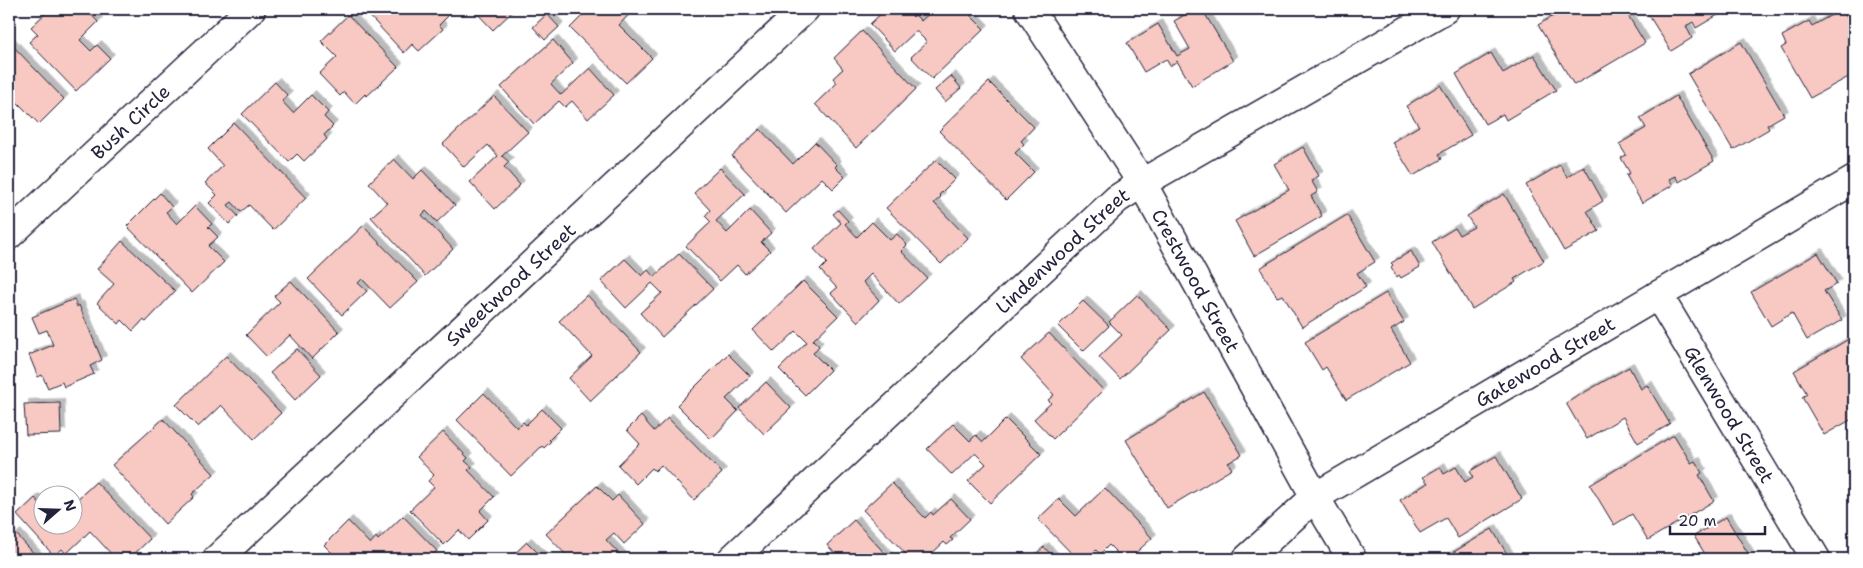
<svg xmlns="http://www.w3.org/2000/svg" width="1863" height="568" font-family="'Shantell Sans',sans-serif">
  <defs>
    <filter id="shadow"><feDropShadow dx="4.5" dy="-4.5" stdDeviation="0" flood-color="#0004"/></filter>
  </defs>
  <rect width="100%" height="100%" fill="#fff"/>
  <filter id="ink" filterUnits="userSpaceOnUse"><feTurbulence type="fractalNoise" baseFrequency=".02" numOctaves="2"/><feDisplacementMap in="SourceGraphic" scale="10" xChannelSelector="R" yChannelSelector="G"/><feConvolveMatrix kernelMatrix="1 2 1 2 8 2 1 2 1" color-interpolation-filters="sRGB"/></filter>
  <g filter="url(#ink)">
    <path fill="#f8c8c2" stroke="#22223b" filter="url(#shadow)" d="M 50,9 L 86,9 L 98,22 L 80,40 L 91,51 L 97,45 L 110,58 L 76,91 L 29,42 L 38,34 L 31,27 Z
      M 363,9 L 443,9 L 449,15 L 439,25 L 443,29 L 419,51 L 412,44 L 404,53 Z
      M 473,9 L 515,9 L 493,30 Z
      M 581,9 L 634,9 L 619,25 L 652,58 L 626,83 L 570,28 L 585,13 Z
      M 886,9 L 906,9 L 913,17 L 915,15 L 921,21 L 934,9 L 964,9 L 984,29 L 932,79 L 911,57 L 927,42 L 916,31 L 895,51 L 870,24 Z
      M 1195,9 L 1202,9 L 1233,61 L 1192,86 L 1177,61 L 1170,66 L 1166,59 L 1144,72 L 1127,43 L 1158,24 L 1177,56 L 1190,49 L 1174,21 Z
      M 1565,9 L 1624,9 L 1645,43 L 1574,85 L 1538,25 Z
      M 1645,9 L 1728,9 L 1696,28 L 1693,22 L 1686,26 L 1692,38 L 1671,51 Z
      M 1842,9 L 1849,21 L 1854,17 L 1854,74 L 1810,98 L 1781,48 L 1786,45 L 1782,36 L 1809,21 L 1812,26 Z
      M 547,14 L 559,27 L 545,40 L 533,27 Z
      M 348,15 L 398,67 L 367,96 L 365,94 L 355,104 L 344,92 L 340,96 L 319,74 L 337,57 L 321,41 Z
      M 862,31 L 916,89 L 856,148 L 815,104 L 837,83 L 833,78 L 843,69 L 834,58 Z
      M 553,40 L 573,63 L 551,84 L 561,95 L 590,68 L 614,95 L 588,119 L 572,101 L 565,107 L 559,101 L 534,124 L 501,87 Z
      M 9,42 L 64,99 L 39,124 L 12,97 L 9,100 Z
      M 1741,42 L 1784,115 L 1767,125 L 1769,129 L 1733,150 L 1688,74 Z
      M 1491,53 L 1503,73 L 1534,55 L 1556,90 L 1506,120 L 1503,114 L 1485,124 L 1456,74 Z
      M 951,76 L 961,88 L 945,102 L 935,90 Z
      M 275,82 L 288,96 L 282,101 L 293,113 L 311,95 L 328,112 L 324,117 L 333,126 L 324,135 L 327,139 L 304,161 L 297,154 L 289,162 L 242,114 Z
      M 989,82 L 1034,127 L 1021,141 L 1024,144 L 1015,153 L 1034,172 L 1006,200 L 939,131 Z
      M 1440,85 L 1471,135 L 1439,154 L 1442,159 L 1413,176 L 1392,142 L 1419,126 L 1406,106 Z
      M 494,96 L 528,132 L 502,156 L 509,162 L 504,167 L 520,185 L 495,209 L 470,182 L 498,156 L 488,145 L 464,167 L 443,144 Z
      M 1676,96 L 1714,161 L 1679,182 L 1675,176 L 1669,179 L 1673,185 L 1642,203 L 1626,175 L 1630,173 L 1621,158 L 1626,155 L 1619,144 L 1646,128 L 1640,118 Z
      M 234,123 L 306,198 L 273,230 L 249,205 L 241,212 L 232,202 L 228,205 L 238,216 L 229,224 L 209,203 L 217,195 L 205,183 L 223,166 L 208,149 Z
      M 760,129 L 793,164 L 815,142 L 837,165 L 835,167 L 845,177 L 833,189 L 822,178 L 786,213 L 732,156 Z
      M 1303,147 L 1319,176 L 1311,180 L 1318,192 L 1311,196 L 1322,216 L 1254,256 L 1235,221 L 1289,190 L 1274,164 Z
      M 394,159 L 413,179 L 422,170 L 455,205 L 437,222 L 426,211 L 422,215 L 453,249 L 425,276 L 371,217 L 387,203 L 369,183 Z
      M 936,160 L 955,179 L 939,195 L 941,197 L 934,203 L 968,238 L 941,264 L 886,208 Z
      M 1560,165 L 1567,177 L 1584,167 L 1603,201 L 1587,211 L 1599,231 L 1564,251 L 1526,185 Z
      M 720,168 L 745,194 L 716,221 L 727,233 L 750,210 L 771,233 L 761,242 L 770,251 L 745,274 L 737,265 L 720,281 L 686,246 L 711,222 L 705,216 L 710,210 L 694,193 Z
      M 160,193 L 172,207 L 166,212 L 177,224 L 195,206 L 212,224 L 208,227 L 218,237 L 208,246 L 224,262 L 192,293 L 127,226 Z
      M 1504,194 L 1544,261 L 1514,279 L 1516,282 L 1472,309 L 1432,242 L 1455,228 L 1459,235 L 1474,227 L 1467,216 Z
      M 838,210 L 848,221 L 845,224 L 857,237 L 872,222 L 890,240 L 897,234 L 907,245 L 901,251 L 927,278 L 899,304 L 871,274 L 863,282 L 879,300 L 858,322 L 831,293 L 837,288 L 820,270 L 827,263 L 814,249 L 841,223 L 833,214 Z
      M 1347,215 L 1375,262 L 1357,273 L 1366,287 L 1302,327 L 1283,295 L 1277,297 L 1260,268 Z
      M 363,226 L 418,282 L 390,308 L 362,279 L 358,283 L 367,291 L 342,315 L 308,279 Z
      M 122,241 L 175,291 L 146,322 L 143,320 L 133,331 L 122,320 L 119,324 L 97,303 L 114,284 L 97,269 Z
      M 1411,251 L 1420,267 L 1401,278 L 1399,275 L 1397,277 L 1391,267 L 1393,265 L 1391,263 Z
      M 1818,253 L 1837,284 L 1824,291 L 1842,320 L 1807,340 L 1792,313 L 1771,326 L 1751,292 Z
      M 679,254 L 713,289 L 662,337 L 640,313 L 662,293 L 652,283 L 626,308 L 601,281 L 625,259 L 642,276 L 648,270 L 654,277 Z
      M 291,281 L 339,332 L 312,359 L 290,335 L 267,357 L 246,335 L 280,302 L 274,296 Z
      M 803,281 L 838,316 L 813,340 L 819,346 L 813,353 L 830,370 L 805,395 L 779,369 L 807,342 L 796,331 L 774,352 L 753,330 Z
      M 1386,293 L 1404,322 L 1391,330 L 1410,362 L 1346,400 L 1326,367 L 1322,370 L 1305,342 Z
      M 587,295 L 641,352 L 590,401 L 569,378 L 592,356 L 559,321 Z
      M 1137,295 L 1171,330 L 1120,379 L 1099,357 L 1122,335 L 1109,322 Z
      M 74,299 L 77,307 L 79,305 L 102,360 L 90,366 L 94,374 L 64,387 L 62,382 L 48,388 L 42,375 L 38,377 L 29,355 L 53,345 L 47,330 L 39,333 L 32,317 Z
      M 1083,301 L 1109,326 L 1083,351 L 1058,326 Z
      M 1049,333 L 1103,390 L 1053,439 L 1034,419 L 1051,403 L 1048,400 L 1054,395 L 1021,359 Z
      M 1854,336 L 1854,418 L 1824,435 L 1802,397 L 1807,394 L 1794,371 Z
      M 297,349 L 321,375 L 295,400 L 270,373 Z
      M 728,354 L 750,376 L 726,399 L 738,411 L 711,439 L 677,405 Z
      M 226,356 L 281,413 L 254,439 L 221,405 L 198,427 L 176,405 Z
      M 1629,367 L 1641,389 L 1647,385 L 1670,424 L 1638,443 L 1623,417 L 1587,439 L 1566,403 Z
      M 766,382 L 791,408 L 764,434 L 739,408 Z
      M 1204,392 L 1242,455 L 1228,463 L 1232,469 L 1167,508 L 1126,440 Z
      M 484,393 L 517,428 L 523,422 L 526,425 L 542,409 L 561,428 L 549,440 L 551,441 L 544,448 L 542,446 L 511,476 L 457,420 Z
      M 60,403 L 61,434 L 26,435 L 24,404 Z
      M 641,416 L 654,431 L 668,418 L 722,473 L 694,500 L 661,465 L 655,471 L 652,468 L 636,484 L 618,465 L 640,444 L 627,430 Z
      M 163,419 L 214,474 L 192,494 L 194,497 L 165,524 L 112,465 Z
      M 1006,419 L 1041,454 L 990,503 L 968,481 L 986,464 L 975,453 L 952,475 L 927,449 L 953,424 L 970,441 L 976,435 L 983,442 Z
      M 443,432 L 468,458 L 465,461 L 472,467 L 468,470 L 494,497 L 480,511 L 488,520 L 468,540 L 459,530 L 444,545 L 410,510 L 434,487 L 428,481 L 434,475 L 417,457 Z
      M 1674,435 L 1691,463 L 1695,461 L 1702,473 L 1699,475 L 1714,501 L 1648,540 L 1632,514 L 1614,525 L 1590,485 Z
      M 1496,456 L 1522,499 L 1458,538 L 1446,518 L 1420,533 L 1400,500 L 1428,483 L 1423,477 L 1440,467 L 1444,474 L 1456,467 L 1465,482 L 1473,477 L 1470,471 Z
      M 96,482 L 150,539 L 129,559 L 116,559 L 90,531 L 66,554 L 62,549 L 54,556 L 17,515 L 35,498 L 42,506 L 42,526 L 72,526 L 72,504 Z
      M 892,483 L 925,518 L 931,512 L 933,515 L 951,499 L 970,519 L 950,538 L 953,540 L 947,545 L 944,542 L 926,559 L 911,559 L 863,510 Z
      M 597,486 L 612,501 L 618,495 L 645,524 L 624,544 L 614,533 L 606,540 L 624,559 L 570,559 L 546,534 Z
      M 1105,488 L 1152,538 L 1129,559 L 1123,559 L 1109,545 L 1100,554 L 1096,550 L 1086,559 L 1077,559 L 1038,519 L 1059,499 L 1076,516 Z
      M 403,516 L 437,551 L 428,559 L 338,559 L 324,545 L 348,521 L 370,544 L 376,537 L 378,540 Z
      M 1726,517 L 1749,555 L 1744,559 L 1708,559 L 1694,536 Z
      M 854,520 L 890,559 L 840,559 L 827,545 Z
      M 1492,529 L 1510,559 L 1442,559 Z
      M 16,534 L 39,559 L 9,559 L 9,541 Z
      M 527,542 L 544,559 L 509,559 Z
      M 1044,547 L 1055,559 L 1030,559 Z"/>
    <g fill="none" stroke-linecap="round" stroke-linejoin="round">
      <defs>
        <g id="minor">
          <path id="s1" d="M 1029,9 L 1142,183 L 1315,497 L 1352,559"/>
          <path id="s2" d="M 9,235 L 251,9"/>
          <path id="s3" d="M 1658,295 L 1816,559"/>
          <path id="s4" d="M 217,559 L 805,9"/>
          <path id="s5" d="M 732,559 L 1117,199 L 1142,183 L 1445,9"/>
          <path id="s6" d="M 1247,559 L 1315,497 L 1854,180"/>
        </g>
      </defs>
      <use href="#minor" stroke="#22223b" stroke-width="31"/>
      <use href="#minor" stroke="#fff" stroke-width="28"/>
    </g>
  </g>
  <g text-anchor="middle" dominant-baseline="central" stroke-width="4" stroke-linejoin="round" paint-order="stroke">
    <g font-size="19" fill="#22223b" stroke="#fff">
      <text stroke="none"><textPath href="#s2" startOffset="166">Bush Circle</textPath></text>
      <text stroke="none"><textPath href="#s5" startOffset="452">Lindenwood Street</textPath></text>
      <text stroke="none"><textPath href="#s1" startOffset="319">Crestwood Street</textPath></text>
      <text stroke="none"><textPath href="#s4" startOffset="402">Sweetwood Street</textPath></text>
      <text stroke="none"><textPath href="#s6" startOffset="359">Gatewood Street</textPath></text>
      <text stroke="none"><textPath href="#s3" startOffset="139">Glenwood Street</textPath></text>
    </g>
  </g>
  <rect width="1863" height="568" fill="none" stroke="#fff" stroke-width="30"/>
  <rect x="15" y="15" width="1833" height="538" fill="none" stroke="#22223b" stroke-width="2" filter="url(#ink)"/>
  <g transform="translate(58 510) rotate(70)"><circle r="24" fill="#ffffff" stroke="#a7a7b1"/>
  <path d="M0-4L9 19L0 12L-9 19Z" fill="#22223b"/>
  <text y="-8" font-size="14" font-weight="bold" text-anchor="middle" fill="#22223b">N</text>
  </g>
  <path d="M1670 526v8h95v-8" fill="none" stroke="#22223b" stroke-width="2.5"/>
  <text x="1678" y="526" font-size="15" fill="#22223b" stroke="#ffffff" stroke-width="4" paint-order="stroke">20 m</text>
</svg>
